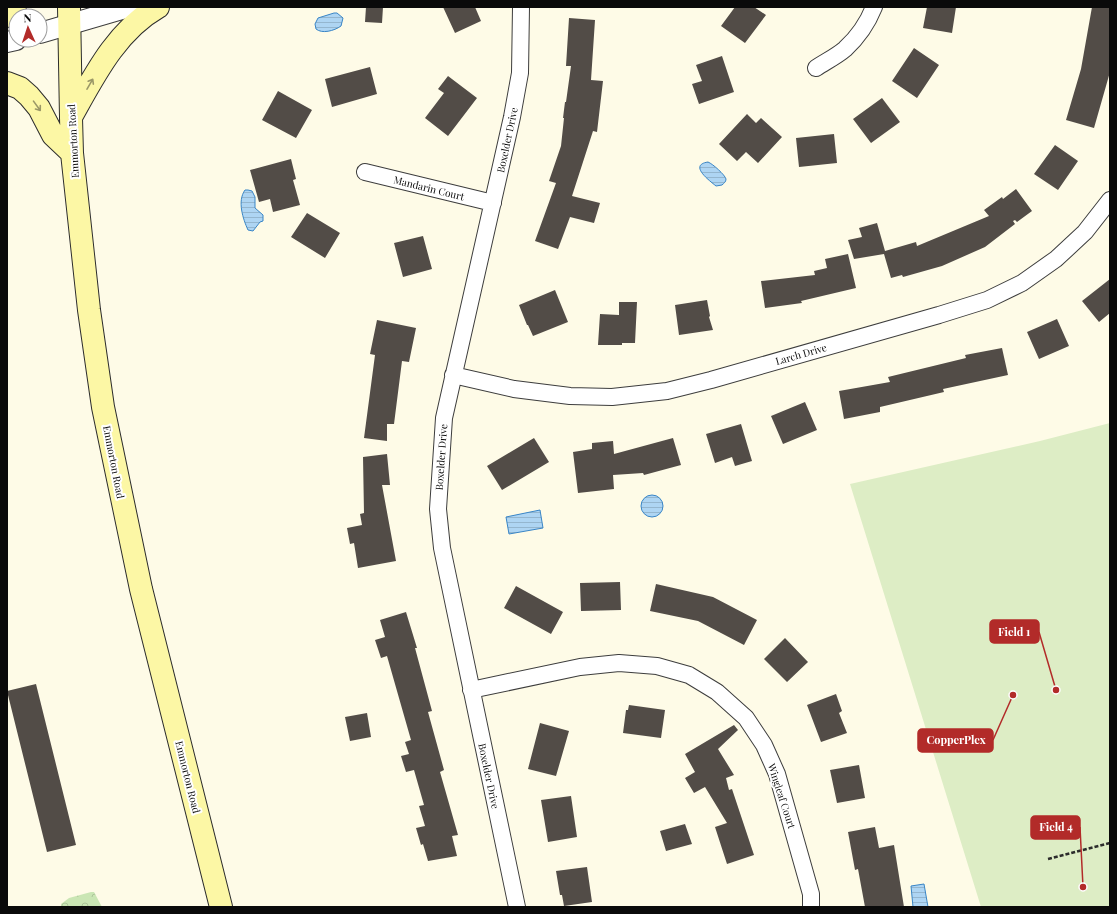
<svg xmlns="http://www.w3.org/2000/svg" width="1117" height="914" font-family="'Playfair Display',serif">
  <defs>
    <pattern id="park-crowns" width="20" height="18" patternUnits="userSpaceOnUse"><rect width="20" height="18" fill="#cae6b4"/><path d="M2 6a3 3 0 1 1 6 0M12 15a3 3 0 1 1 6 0" fill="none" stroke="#acc499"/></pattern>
    <pattern id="water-rules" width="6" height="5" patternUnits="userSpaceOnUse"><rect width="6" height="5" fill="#aed5f3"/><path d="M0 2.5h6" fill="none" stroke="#94b6cf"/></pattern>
  </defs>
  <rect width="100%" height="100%" fill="#fefbe7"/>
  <path fill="url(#park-crowns)" d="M 91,892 L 94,892 L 102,907 L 61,907 L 61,904 L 69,898 Z"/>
  <path fill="#ddedc5" d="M 1110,423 L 1110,907 L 981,907 L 850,484 L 1040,441 Z"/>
  <path fill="url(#water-rules)" stroke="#3985c6" d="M 334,13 L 337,13 L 343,18 L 341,26 C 334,31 322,34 316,29 L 315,24 L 318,18 Z
    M 708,162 C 713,164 725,175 726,179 C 726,182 724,183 722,185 L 716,186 C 710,181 688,165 708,162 Z
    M 245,190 L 248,190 L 252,191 L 255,197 L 255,208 L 263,215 L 263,221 L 260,222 L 253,231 L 248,230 C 243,219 237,201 245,190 Z
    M641 506a11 11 0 1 1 22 0a11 11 0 1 1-22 0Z
    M 540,510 L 543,528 L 509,534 L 506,517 Z
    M 924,884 L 928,907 L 913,907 L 911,886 Z"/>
  <path fill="#524c47" d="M 366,7 L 383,7 L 382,23 L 365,22 Z
    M 443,7 L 475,7 L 481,21 L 455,33 Z
    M 735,7 L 754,7 L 766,15 L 745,43 L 721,26 Z
    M 927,7 L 956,7 L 952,33 L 923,28 Z
    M 1092,7 L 1110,7 L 1110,72 L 1094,128 L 1066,120 L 1081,69 Z
    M 569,18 L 595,20 L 591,80 L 603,81 L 597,132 L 593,131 L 572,196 L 600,203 L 594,223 L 570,217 L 558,249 L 535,241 L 556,183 L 549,181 L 561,146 L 564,118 L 563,118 L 565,102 L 566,102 L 571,66 L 566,66 Z
    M 914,48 L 939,65 L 917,98 L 892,81 Z
    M 722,56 L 734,92 L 699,104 L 692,84 L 702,81 L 696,65 Z
    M 370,67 L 377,94 L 332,107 L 325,79 Z
    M 448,76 L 477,98 L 448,136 L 425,118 L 444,93 L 438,89 Z
    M 278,91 L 312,110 L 296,138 L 262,120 Z
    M 882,98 L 900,122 L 871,143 L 853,119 Z
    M 747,114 L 756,123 L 761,118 L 782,137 L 758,163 L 746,152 L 737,161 L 719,144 Z
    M 834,134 L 837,163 L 799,167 L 796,138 Z
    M 1055,145 L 1078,161 L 1058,190 L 1034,174 Z
    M 291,159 L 296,179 L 293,180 L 300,205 L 273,212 L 270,199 L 259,202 L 250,170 Z
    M 1016,189 L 1032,211 L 1017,222 L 1015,220 L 1013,221 L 1015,224 L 985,247 L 942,266 L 903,277 L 902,275 L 891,278 L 884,254 L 854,259 L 848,240 L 862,237 L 859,228 L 877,223 L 885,251 L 916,242 L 917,246 L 989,216 L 984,210 L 1002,197 L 1003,199 Z
    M 307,213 L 340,233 L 325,258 L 291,237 Z
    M 423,236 L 432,269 L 403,277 L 394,243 Z
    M 848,254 L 856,288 L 801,301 L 802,303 L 765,308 L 761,281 L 815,275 L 814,271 L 827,268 L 825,259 Z
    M 1110,279 L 1110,313 L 1099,322 L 1082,301 Z
    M 555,290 L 568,322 L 533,336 L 528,325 L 527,325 L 519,305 Z
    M 707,300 L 710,316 L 709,317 L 713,330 L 679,335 L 675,305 Z
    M 619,302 L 637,302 L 635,343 L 622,343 L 622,345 L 598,345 L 600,314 L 619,315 Z
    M 1057,319 L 1069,346 L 1039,359 L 1027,332 Z
    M 377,320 L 416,328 L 409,362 L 402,361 L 394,424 L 387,424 L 387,441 L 364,438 L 375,355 L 370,354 Z
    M 1002,348 L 1008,375 L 943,389 L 944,392 L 880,407 L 880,412 L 844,419 L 839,391 L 890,382 L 888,377 L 966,358 L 965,355 Z
    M 805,402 L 817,430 L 783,444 L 771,416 Z
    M 741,424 L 752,461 L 735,466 L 732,457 L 715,463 L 706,434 Z
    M 534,438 L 549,462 L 502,490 L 487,466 Z
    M 673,438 L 681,465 L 644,475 L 643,473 L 613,475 L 614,489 L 578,493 L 573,452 L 592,449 L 592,443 L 613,441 L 614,454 Z
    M 387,454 L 390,485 L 382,485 L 396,561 L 358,568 L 354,543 L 350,544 L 347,528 L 362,525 L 360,514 L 364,513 L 363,457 Z
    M 620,582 L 621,610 L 581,611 L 580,583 Z
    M 656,584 L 713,597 L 757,620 L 744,645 L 698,621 L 650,611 Z
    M 516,586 L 563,612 L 551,634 L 504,608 Z
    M 406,612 L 417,648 L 415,648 L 432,711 L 428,712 L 444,770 L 440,772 L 458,835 L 452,836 L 457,856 L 428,861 L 423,844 L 421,845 L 416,828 L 425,826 L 419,806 L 424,805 L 414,770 L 406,772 L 401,756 L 409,754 L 405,742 L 411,740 L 387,656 L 381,658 L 375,640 L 385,637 L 380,620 Z
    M 785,638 L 808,662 L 787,682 L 764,659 Z
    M 36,684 L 76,845 L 47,852 L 7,691 Z
    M 836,694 L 842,711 L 839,713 L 847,733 L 821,742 L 807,705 Z
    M 629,705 L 665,710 L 661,738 L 623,733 L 626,710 L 628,710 Z
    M 367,713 L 371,737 L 350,741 L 345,717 Z
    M 540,723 L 569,731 L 556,776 L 528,769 Z
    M 734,725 L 738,730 L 718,749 L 734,775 L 726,778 L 729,790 L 732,789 L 754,855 L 727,864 L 715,827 L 727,823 L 705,787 L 694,793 L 685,778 L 695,772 L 685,754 Z
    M 859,765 L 865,798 L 837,803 L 830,770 Z
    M 571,796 L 577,837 L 548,842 L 541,800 Z
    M 685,824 L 692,844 L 666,851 L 660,831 Z
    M 875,827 L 879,848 L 894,845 L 904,907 L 865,907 L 858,869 L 855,870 L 848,832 Z
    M 587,867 L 592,902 L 564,906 L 562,895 L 560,895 L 556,871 Z"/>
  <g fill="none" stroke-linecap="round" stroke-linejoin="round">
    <defs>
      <path id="minor" d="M 816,68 C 825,62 837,56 845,49 C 857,38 868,22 874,7
        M 365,172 L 493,203
        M 453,375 L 514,389 L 570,396 L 612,397 L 667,391 L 711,380 L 939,315 L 987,300 L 1022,283 L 1056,259 L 1085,232 L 1110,200
        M 471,690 L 580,667 L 619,663 L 657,666 L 689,675 L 717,692 L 746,718 L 764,745 L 777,774 L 811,894 L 811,907
        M 517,907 L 442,548 L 438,509 L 444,418 L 512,117 L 520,73 L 521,7"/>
      <path id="tertiary" d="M 40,33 L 129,7
        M 7,42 L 16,40"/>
      <path id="secondary" d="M 69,7 L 71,118 L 72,153 L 89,310 L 103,407 L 141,589 L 221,907
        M 7,16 L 15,7
        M 7,83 L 20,88 L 29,96 L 39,108 L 53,135 L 72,153
        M 71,117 C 94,76 116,31 158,7"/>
    </defs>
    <use href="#minor" stroke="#3d3d3d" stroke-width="18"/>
    <use href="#tertiary" stroke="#3d3d3d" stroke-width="22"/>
    <use href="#secondary" stroke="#2c2c2c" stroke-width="24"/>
    <path stroke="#2c2c2c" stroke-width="2.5" stroke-dasharray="4 2" stroke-linecap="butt" d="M 1048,859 L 1110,843"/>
    <use href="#minor" stroke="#fff" stroke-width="16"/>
    <use href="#tertiary" stroke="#fff" stroke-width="20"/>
    <use href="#secondary" stroke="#fcf7a5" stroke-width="22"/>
  </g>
  <defs><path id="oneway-shaft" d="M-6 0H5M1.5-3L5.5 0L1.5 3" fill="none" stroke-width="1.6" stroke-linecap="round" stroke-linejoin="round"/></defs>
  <g stroke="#9b9867">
    <use href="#oneway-shaft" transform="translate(90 84) rotate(-60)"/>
    <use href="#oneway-shaft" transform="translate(37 106) rotate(54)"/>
  </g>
  <g text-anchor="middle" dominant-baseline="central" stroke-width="4" stroke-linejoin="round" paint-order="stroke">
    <g font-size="10" fill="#0a0a0a" stroke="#fff">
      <text transform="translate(507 140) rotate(-78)">Boxelder Drive</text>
      <text transform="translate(73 141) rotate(-93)">Emmorton Road</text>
      <text transform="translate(429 188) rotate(14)">Mandarin Court</text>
      <text transform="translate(801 354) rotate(-16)">Larch Drive</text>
      <text transform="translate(441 457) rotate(-86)">Boxelder Drive</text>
      <text transform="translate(114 462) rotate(79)">Emmorton Road</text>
      <text transform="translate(489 776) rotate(78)">Boxelder Drive</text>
      <text transform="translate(188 777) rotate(76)">Emmorton Road</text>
      <text transform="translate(782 796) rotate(72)">Wingleaf Court</text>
    </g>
  </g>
  <path fill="none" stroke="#b22b29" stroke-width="1.5" d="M1056 690L1039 632M1013 695L993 740M1083 887L1080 827"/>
  <g fill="#b22b29" stroke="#fff" stroke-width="1.5">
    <circle cx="1056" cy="690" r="4"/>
    <circle cx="1013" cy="695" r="4"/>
    <circle cx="1083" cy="887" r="4"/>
  </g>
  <g fill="#b22b29" stroke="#b22b29" stroke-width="1.5">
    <rect x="990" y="620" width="49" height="23" rx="4"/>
    <rect x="918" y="729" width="75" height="23" rx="4"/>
    <rect x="1031" y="816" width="49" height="23" rx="4"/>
  </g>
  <g font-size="11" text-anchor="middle" font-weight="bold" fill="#fff">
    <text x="1014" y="636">Field 1</text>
    <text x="956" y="744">CopperPlex</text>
    <text x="1056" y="831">Field 4</text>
  </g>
  <rect width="1117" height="914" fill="none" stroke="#0a0a0a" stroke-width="16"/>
  <g transform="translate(28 28) rotate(357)"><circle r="19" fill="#ffffff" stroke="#9d9d9d"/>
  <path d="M0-3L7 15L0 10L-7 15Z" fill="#b22b29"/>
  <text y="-6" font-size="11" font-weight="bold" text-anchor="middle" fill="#0a0a0a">N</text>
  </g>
</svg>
